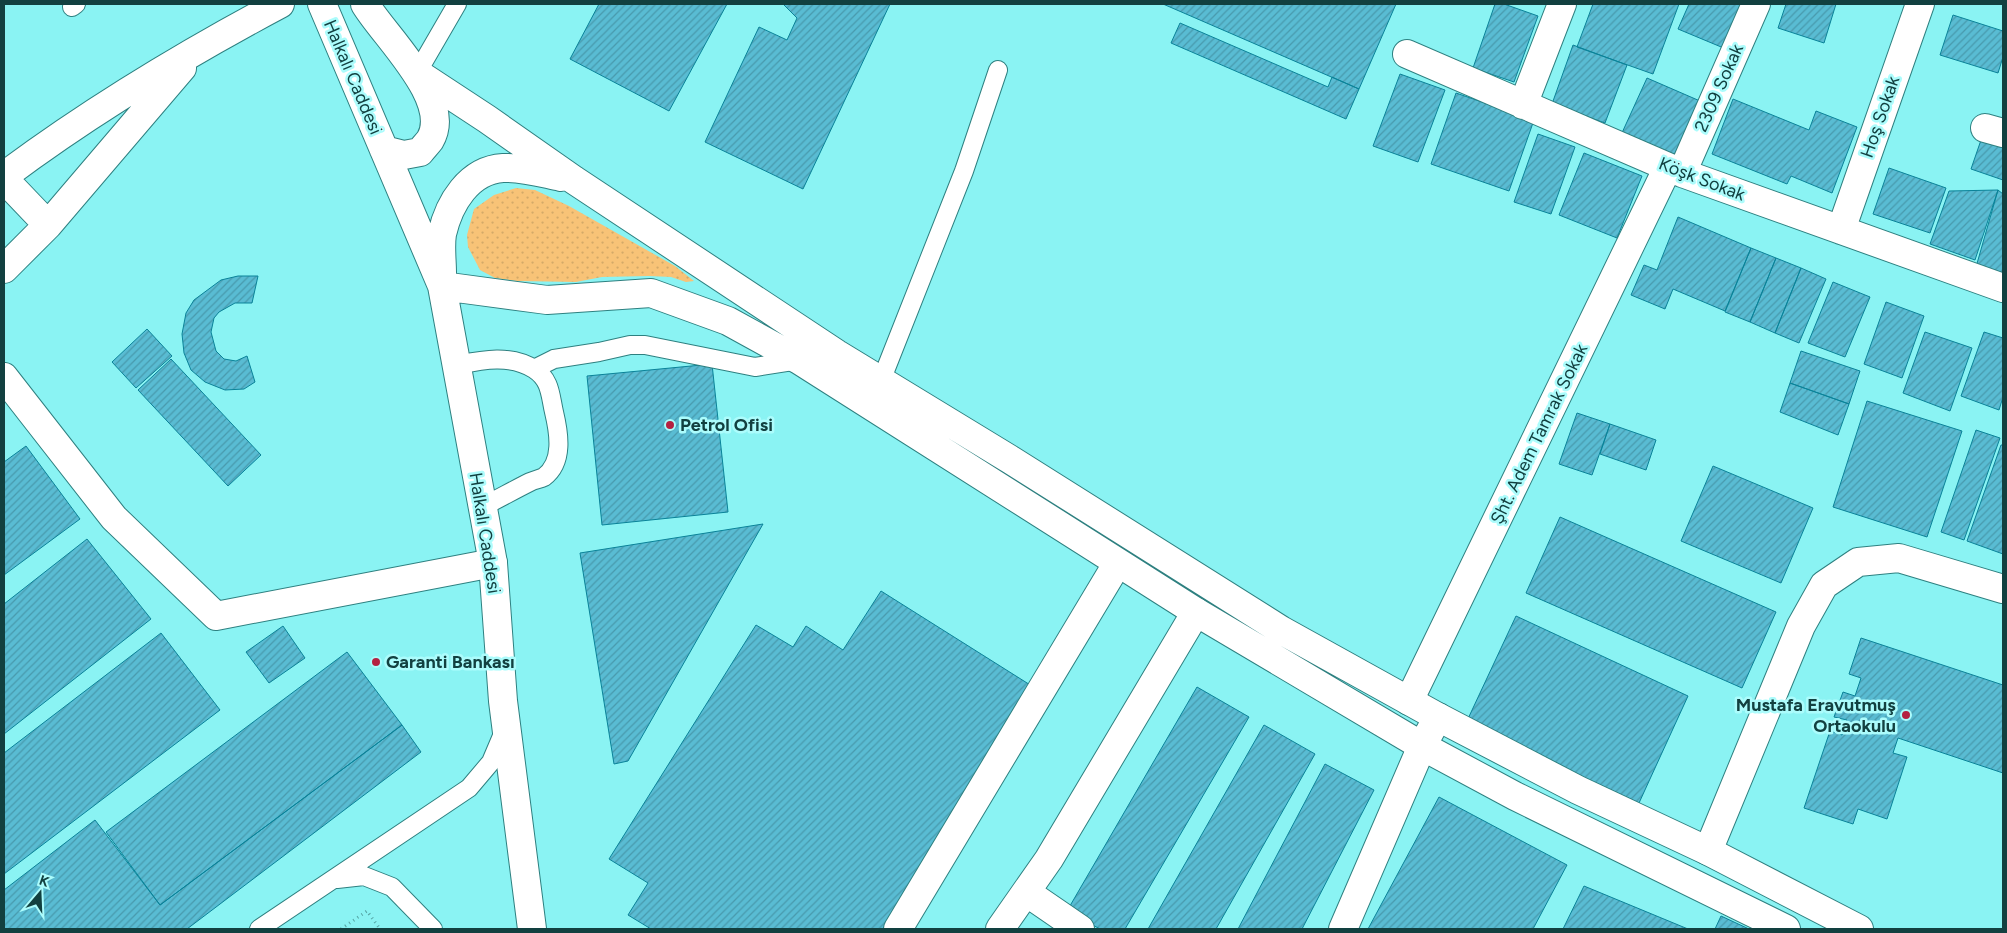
<svg xmlns="http://www.w3.org/2000/svg" width="2007" height="933" font-family="Figtree,sans-serif">
  <defs>
    <pattern id="grass-dots" width="8" height="8" patternUnits="userSpaceOnUse" patternTransform="scale(1.25)"><rect width="8" height="8" fill="#f8c377"/><path d="M2 2h.1M6 6h.1" fill="none" stroke="#d4a968" stroke-width="1.8" stroke-linecap="round"/></pattern>
    <pattern id="building-hatch" width="6" height="6" patternUnits="userSpaceOnUse" patternTransform="scale(1.25)"><rect width="6" height="6" fill="#59bcd3"/><path d="M-1 1l2-2M0 6l6-6M5 7l2-2" fill="none" stroke="#489aad"/></pattern>
  </defs>
  <rect width="100%" height="100%" fill="#8af3f3"/>
  <path fill="url(#grass-dots)" d="M 516,188 L 535,190 L 569,206 L 675,266 L 694,281 L 686,282 L 671,277 L 649,276 L 602,277 L 576,282 L 517,281 L 495,278 L 480,270 L 468,247 L 467,235 L 474,209 L 494,195 Z"/>
  <path fill="url(#building-hatch)" stroke="#0a8399" d="M 599,4 L 727,4 L 669,111 L 570,59 Z
    M 783,4 L 890,4 L 803,189 L 705,142 L 759,27 L 787,40 L 797,18 Z
    M 1163,4 L 1396,4 L 1359,89 Z
    M 1495,4 L 1504,4 L 1538,16 L 1514,82 L 1473,68 Z
    M 1593,4 L 1679,4 L 1653,74 L 1577,47 Z
    M 1689,4 L 1745,4 L 1726,49 L 1678,29 Z
    M 1786,4 L 1836,4 L 1824,43 L 1778,28 Z
    M 1953,15 L 2003,31 L 2003,57 L 1998,73 L 1940,55 Z
    M 1180,23 L 1328,87 L 1332,77 L 1359,89 L 1346,119 L 1171,43 Z
    M 1573,45 L 1627,65 L 1605,123 L 1552,104 Z
    M 1400,74 L 1445,90 L 1418,162 L 1373,146 Z
    M 1647,78 L 1700,101 L 1675,158 L 1621,135 Z
    M 1456,93 L 1534,120 L 1509,191 L 1431,164 Z
    M 1733,99 L 1809,130 L 1816,111 L 1857,127 L 1832,193 L 1791,176 L 1787,184 L 1712,154 Z
    M 1538,134 L 1575,147 L 1551,214 L 1514,202 Z
    M 1981,140 L 2003,148 L 2003,180 L 1971,169 Z
    M 1584,153 L 1642,176 L 1617,238 L 1559,215 Z
    M 1889,168 L 1946,188 L 1930,233 L 1873,214 Z
    M 1998,190 L 2003,194 L 2003,277 L 1976,267 Z
    M 1998,190 L 1975,260 L 1930,244 L 1949,191 Z
    M 1678,217 L 1751,248 L 1725,311 L 1673,289 L 1665,309 L 1631,295 L 1644,265 L 1657,270 Z
    M 1751,248 L 1776,258 L 1750,322 L 1725,312 Z
    M 1776,258 L 1801,268 L 1775,333 L 1750,322 Z
    M 1801,268 L 1826,279 L 1799,343 L 1775,333 Z
    M 238,276 L 258,276 L 252,303 L 235,303 L 219,312 L 214,318 L 211,332 L 216,351 L 224,359 L 236,361 L 247,356 L 255,382 L 244,389 L 225,390 L 205,382 L 191,370 L 184,353 L 182,334 L 186,313 L 194,300 L 221,280 Z
    M 1833,282 L 1870,297 L 1845,357 L 1808,343 Z
    M 1886,302 L 1924,316 L 1902,378 L 1864,364 Z
    M 147,329 L 172,356 L 136,388 L 112,362 Z
    M 1925,332 L 1972,348 L 1950,411 L 1903,393 Z
    M 1984,332 L 2003,338 L 2003,397 L 1999,410 L 1961,396 Z
    M 1801,351 L 1860,371 L 1849,404 L 1790,383 Z
    M 171,359 L 261,455 L 228,486 L 138,390 Z
    M 712,364 L 728,512 L 602,525 L 587,376 Z
    M 1790,383 L 1849,404 L 1838,435 L 1780,412 Z
    M 1867,401 L 1962,431 L 1927,537 L 1833,507 Z
    M 1577,413 L 1610,424 L 1592,475 L 1559,464 Z
    M 1610,424 L 1656,440 L 1646,470 L 1600,454 Z
    M 1976,430 L 2000,438 L 1964,540 L 1941,532 Z
    M 2001,445 L 2003,445 L 2003,554 L 1967,541 Z
    M 26,446 L 80,519 L 4,575 L 4,462 Z
    M 1713,466 L 1813,508 L 1781,583 L 1681,541 Z
    M 1560,517 L 1776,612 L 1742,688 L 1526,593 Z
    M 763,524 L 628,761 L 614,764 L 580,553 Z
    M 87,539 L 151,619 L 4,734 L 4,604 Z
    M 881,591 L 1035,688 L 883,929 L 651,929 L 628,915 L 648,883 L 609,859 L 756,625 L 793,647 L 806,626 L 843,650 Z
    M 1516,616 L 1688,696 L 1639,803 L 1466,723 Z
    M 283,626 L 305,658 L 269,683 L 246,652 Z
    M 161,633 L 220,710 L 4,874 L 4,753 Z
    M 1861,638 L 2003,685 L 2003,773 L 1898,738 L 1893,753 L 1907,757 L 1887,819 L 1858,809 L 1853,824 L 1804,808 L 1830,731 L 1842,735 L 1847,720 L 1834,717 L 1843,692 L 1855,696 L 1861,678 L 1849,674 Z
    M 347,652 L 402,725 L 160,905 L 106,832 Z
    M 1197,687 L 1249,717 L 1125,929 L 1100,929 L 1067,911 Z
    M 402,725 L 421,752 L 187,929 L 4,929 L 4,890 L 95,820 L 160,905 Z
    M 1264,725 L 1315,754 L 1216,929 L 1148,929 Z
    M 1325,764 L 1374,790 L 1302,929 L 1238,929 Z
    M 1439,797 L 1567,865 L 1533,929 L 1368,929 Z
    M 1584,886 L 1688,929 L 1563,929 Z
    M 1721,916 L 1749,929 L 1715,929 Z"/>
  <g fill="none" stroke-linecap="round" stroke-linejoin="round">
    <defs>
      <path id="service" d="M 72,7 L 76,4
        M 417,73 L 457,4
        M 457,365 C 482,360 510,354 534,369 C 551,380 550,395 554,412 C 559,433 564,462 544,477 C 540,479 534,480 530,482 C 514,490 498,499 482,507
        M 534,369 L 554,359 L 599,352 L 630,345 L 645,345 L 755,367 L 799,360
        M 881,381 L 964,171 L 998,70
        M 337,879 L 364,876 L 392,887 L 433,929
        M 259,929 L 469,788 L 491,762 L 505,729"/>
      <path id="minor" d="M 1407,54 L 1682,173 L 2003,288
        M 1523,105 L 1562,4
        M 1985,128 L 2003,133
        M 1682,173 L 1756,4
        M 4,176 C 91,111 184,55 280,4
        M 4,179 L 48,225
        M 1841,230 L 1920,4
        M 4,269 L 48,225 L 182,68
        M 4,377 L 114,518 L 216,616 L 493,563
        M 1409,701 L 1668,167
        M 1708,851 L 1801,626 L 1824,585 L 1858,562 L 1899,558 L 2003,589
        M 1026,892 L 1080,929
        M 898,929 L 1117,564
        M 1000,929 L 1049,859 L 1196,612
        M 1343,929 L 1422,746 L 1438,717"/>
      <path id="secondary" d="M 322,4 L 442,286 L 493,563 L 503,701 L 532,929
        M 365,4 C 384,36 454,100 430,140 C 427,144 423,148 420,152 L 404,155 L 384,150
        M 417,73 L 487,119 L 574,180 L 837,354 L 1011,460 L 1281,630 L 1438,717 L 1578,790 L 1708,851 L 1859,929
        M 442,273 C 442,261 440,246 442,234 C 449,203 469,170 503,168 C 523,167 542,173 561,177
        M 442,286 L 547,300 L 651,293 L 728,321 L 799,360 L 1196,612 L 1422,746 L 1515,796 L 1786,929"/>
    </defs>
    <use href="#service" stroke="#2e8080" stroke-width="20"/>
    <use href="#minor" stroke="#2e8080" stroke-width="30"/>
    <use href="#secondary" stroke="#2e8080" stroke-width="30"/>
    <path stroke="#55a4a4" stroke-width="3" stroke-dasharray="1 4" stroke-linecap="butt" d="M 341,929 L 367,911 L 380,929"/>
    <use href="#service" stroke="#fff" stroke-width="18"/>
    <use href="#minor" stroke="#fff" stroke-width="28"/>
    <use href="#secondary" stroke="#fff" stroke-width="28"/>
  </g>
  <g fill="#b42141" stroke="#acfcfc" stroke-width="2">
    <circle cx="670" cy="425" r="5"/>
    <circle cx="376" cy="662" r="5"/>
    <circle cx="1906" cy="715" r="5"/>
  </g>
  <g text-anchor="middle" dominant-baseline="central" stroke-width="5" stroke-linejoin="round" paint-order="stroke">
    <g font-size="18" fill="#124040" stroke="#acfcfc">
      <text transform="translate(353 77) rotate(67)">Halkalı Caddesi</text>
      <text transform="translate(1719 88) rotate(-66)">2309 Sokak</text>
      <text transform="translate(1880 117) rotate(-71)">Hoş Sokak</text>
      <text transform="translate(1702 179) rotate(21)">Köşk Sokak</text>
      <text transform="translate(1539 434) rotate(-64)">Şht. Adem Tamrak Sokak</text>
      <text transform="translate(485 533) rotate(81)">Halkalı Caddesi</text>
    </g>
    <g font-size="18" font-weight="bold" fill="#124040" stroke="#acfcfc" text-anchor="start">
      <text x="680" y="425">Petrol Ofisi</text>
      <text x="386" y="662">Garanti Bankası</text>
      <text x="1896" y="705" text-anchor="end">Mustafa Eravutmuş<tspan x="1896" dy="21">Ortaokulu</tspan></text>
    </g>
  </g>
  <rect width="2007" height="933" fill="none" stroke="#124040" stroke-width="10"/>
  <g transform="translate(40 893) rotate(19)" stroke="#acfcfc" stroke-width="4" paint-order="stroke">
  <path d="M0-4L9 19L0 12L-9 19Z" fill="#124040"/>
  <text y="-8" font-size="14" font-weight="bold" text-anchor="middle" fill="#124040">K</text>
  </g>
</svg>
